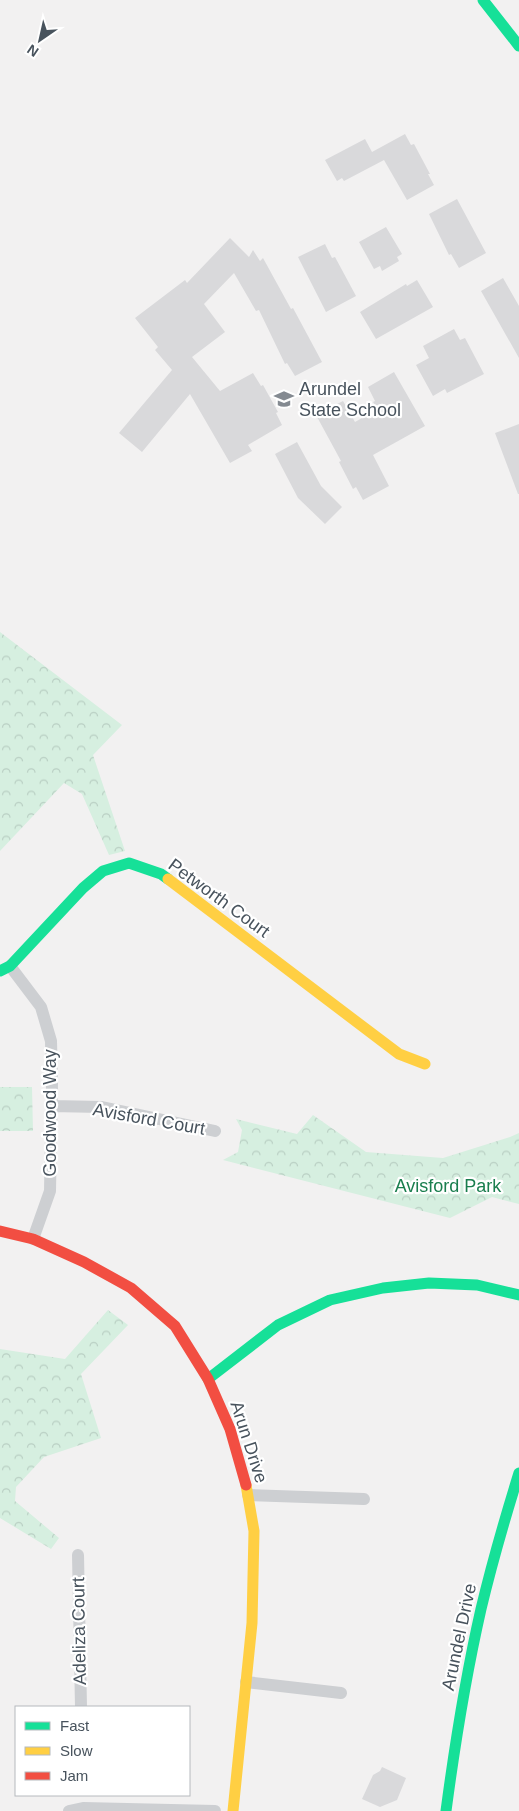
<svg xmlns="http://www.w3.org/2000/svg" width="519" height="1811" font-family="Helvetica,sans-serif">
  <defs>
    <pattern id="forest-crowns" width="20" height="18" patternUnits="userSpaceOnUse" patternTransform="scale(1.25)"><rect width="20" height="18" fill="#d6efe0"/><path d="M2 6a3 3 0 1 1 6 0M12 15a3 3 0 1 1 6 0" fill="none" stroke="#b9cfc3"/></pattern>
  </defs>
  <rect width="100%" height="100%" fill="#f2f1f1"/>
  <path fill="url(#forest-crowns)" d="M 0,632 L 122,725 L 93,755 L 125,851 L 109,855 L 82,794 L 64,783 L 0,851 Z
    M 0,1087 L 32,1087 L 33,1131 L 0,1131 Z
    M 313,1115 L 366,1152 L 443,1158 L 510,1137 L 519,1133 L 519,1204 L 492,1197 L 450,1218 L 223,1160 L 238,1152 L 242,1130 L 236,1119 L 297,1134 Z
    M 108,1310 L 128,1325 L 81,1374 L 101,1438 L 44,1457 L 16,1487 L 15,1501 L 59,1538 L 51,1549 L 0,1518 L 0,1349 L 65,1359 Z"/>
  <path fill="#d9d9db" d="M 405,134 L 411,145 L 414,144 L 430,174 L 428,174 L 434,185 L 407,200 L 384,160 L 344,181 L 342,178 L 337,181 L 325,160 L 365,139 L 372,152 Z
    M 457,199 L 486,253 L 459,268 L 451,254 L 449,255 L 429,214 Z
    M 386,227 L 402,254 L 397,257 L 399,261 L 382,271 L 380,266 L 374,269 L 359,242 Z
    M 230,238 L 249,257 L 253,250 L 260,261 L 263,258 L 291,309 L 293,308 L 322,362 L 295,376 L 287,363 L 285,364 L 259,310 L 256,311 L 234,273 L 204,304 L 225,332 L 192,357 L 220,391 L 253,373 L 261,386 L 263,385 L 278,412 L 276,413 L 282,425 L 248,445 L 252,451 L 230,463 L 190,394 L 142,452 L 119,433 L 172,370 L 155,350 L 158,347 L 135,318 L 185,280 L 187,283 Z
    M 325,244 L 332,258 L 335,257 L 356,296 L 326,312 L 298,257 Z
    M 503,278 L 519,306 L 519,358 L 481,291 Z
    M 417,280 L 433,307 L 376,339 L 360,312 L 406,284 L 407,286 Z
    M 454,329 L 460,340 L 465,338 L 484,374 L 447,393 L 445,389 L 433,396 L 416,365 L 429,358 L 423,346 Z
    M 394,372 L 425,426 L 373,455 L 389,486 L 363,500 L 356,487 L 353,489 L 339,462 L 341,461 L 316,415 L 343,401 L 355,422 L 378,409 L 373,402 L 375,401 L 368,387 Z
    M 519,424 L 519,494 L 518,494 L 495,433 Z
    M 297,442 L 321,486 L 342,507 L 325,524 L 298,498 L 275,454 Z
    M 382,1767 L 406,1778 L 397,1800 L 380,1807 L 362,1799 L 373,1775 L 380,1771 Z"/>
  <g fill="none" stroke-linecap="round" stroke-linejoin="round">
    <path stroke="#cdcfd2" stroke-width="12" d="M 10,966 L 41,1007 L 51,1041 L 52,1083 L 50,1191 L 33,1239
      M 51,1106 L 102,1107 L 215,1131
      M 248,1495 L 364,1499
      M 78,1555 L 81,1707
      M 246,1682 L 341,1693
      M 69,1811 L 83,1808 L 215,1811"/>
    <path stroke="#16e098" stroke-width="11" d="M 483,0 L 519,46
      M 0,971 L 10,966 L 83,888 L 103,871 L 129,863 L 161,874 L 168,879
      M 208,1379 L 278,1325 L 330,1300 L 383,1288 L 429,1283 L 477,1285 L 519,1295
      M 446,1811 C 455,1743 466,1675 481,1609 C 492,1563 505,1518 519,1473"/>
    <path stroke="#ffcf43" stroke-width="11" d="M 168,879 L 399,1054 L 425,1064
      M 233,1811 L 252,1623 L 254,1531 L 246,1485"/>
    <path stroke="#f24e42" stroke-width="11" d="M 0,1231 L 33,1239 L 84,1262 L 131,1288 L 175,1326 L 208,1379 L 230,1429 L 246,1485"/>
  </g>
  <defs>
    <symbol id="school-bare" viewBox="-9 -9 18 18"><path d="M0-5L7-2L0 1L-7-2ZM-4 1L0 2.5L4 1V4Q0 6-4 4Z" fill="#848a91" stroke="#fff" stroke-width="2.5" paint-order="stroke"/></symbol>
  </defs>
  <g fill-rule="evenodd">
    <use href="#school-bare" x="270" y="385" width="28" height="28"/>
  </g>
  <g text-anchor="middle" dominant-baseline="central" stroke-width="4.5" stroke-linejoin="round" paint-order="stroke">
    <g font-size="18" fill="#48535d" stroke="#fff" text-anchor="start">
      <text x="299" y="389">Arundel<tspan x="299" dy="21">State School</tspan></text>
    </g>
    <g font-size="18" fill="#48535d" stroke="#fff">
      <text transform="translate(219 898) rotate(36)">Petworth Court</text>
      <text transform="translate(50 1113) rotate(-90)">Goodwood Way</text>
      <text transform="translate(149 1119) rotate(10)">Avisford Court</text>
      <text transform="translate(249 1442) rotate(72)">Arun Drive</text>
      <text transform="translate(79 1631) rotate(-91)">Adeliza Court</text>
      <text transform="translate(459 1637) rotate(-78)">Arundel Drive</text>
    </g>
    <g font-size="18" fill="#1a7e4e" stroke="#fff">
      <text x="448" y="1186">Avisford Park</text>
    </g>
  </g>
  <rect x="15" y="1706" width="175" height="90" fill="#ffffff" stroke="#b6babe"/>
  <rect x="25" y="1722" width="25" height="8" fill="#16e098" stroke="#b6babe"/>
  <text x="60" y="1731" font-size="15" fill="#48535d">Fast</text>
  <rect x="25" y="1747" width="25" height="8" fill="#ffcf43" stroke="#b6babe"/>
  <text x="60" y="1756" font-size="15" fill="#48535d">Slow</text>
  <rect x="25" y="1772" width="25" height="8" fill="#f24e42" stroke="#b6babe"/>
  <text x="60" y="1781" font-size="15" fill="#48535d">Jam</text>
  <g transform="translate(40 40) rotate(214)" stroke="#ffffff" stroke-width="4" paint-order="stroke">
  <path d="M0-4L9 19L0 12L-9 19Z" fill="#48535d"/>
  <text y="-8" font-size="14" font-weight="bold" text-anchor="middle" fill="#48535d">N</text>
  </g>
</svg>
